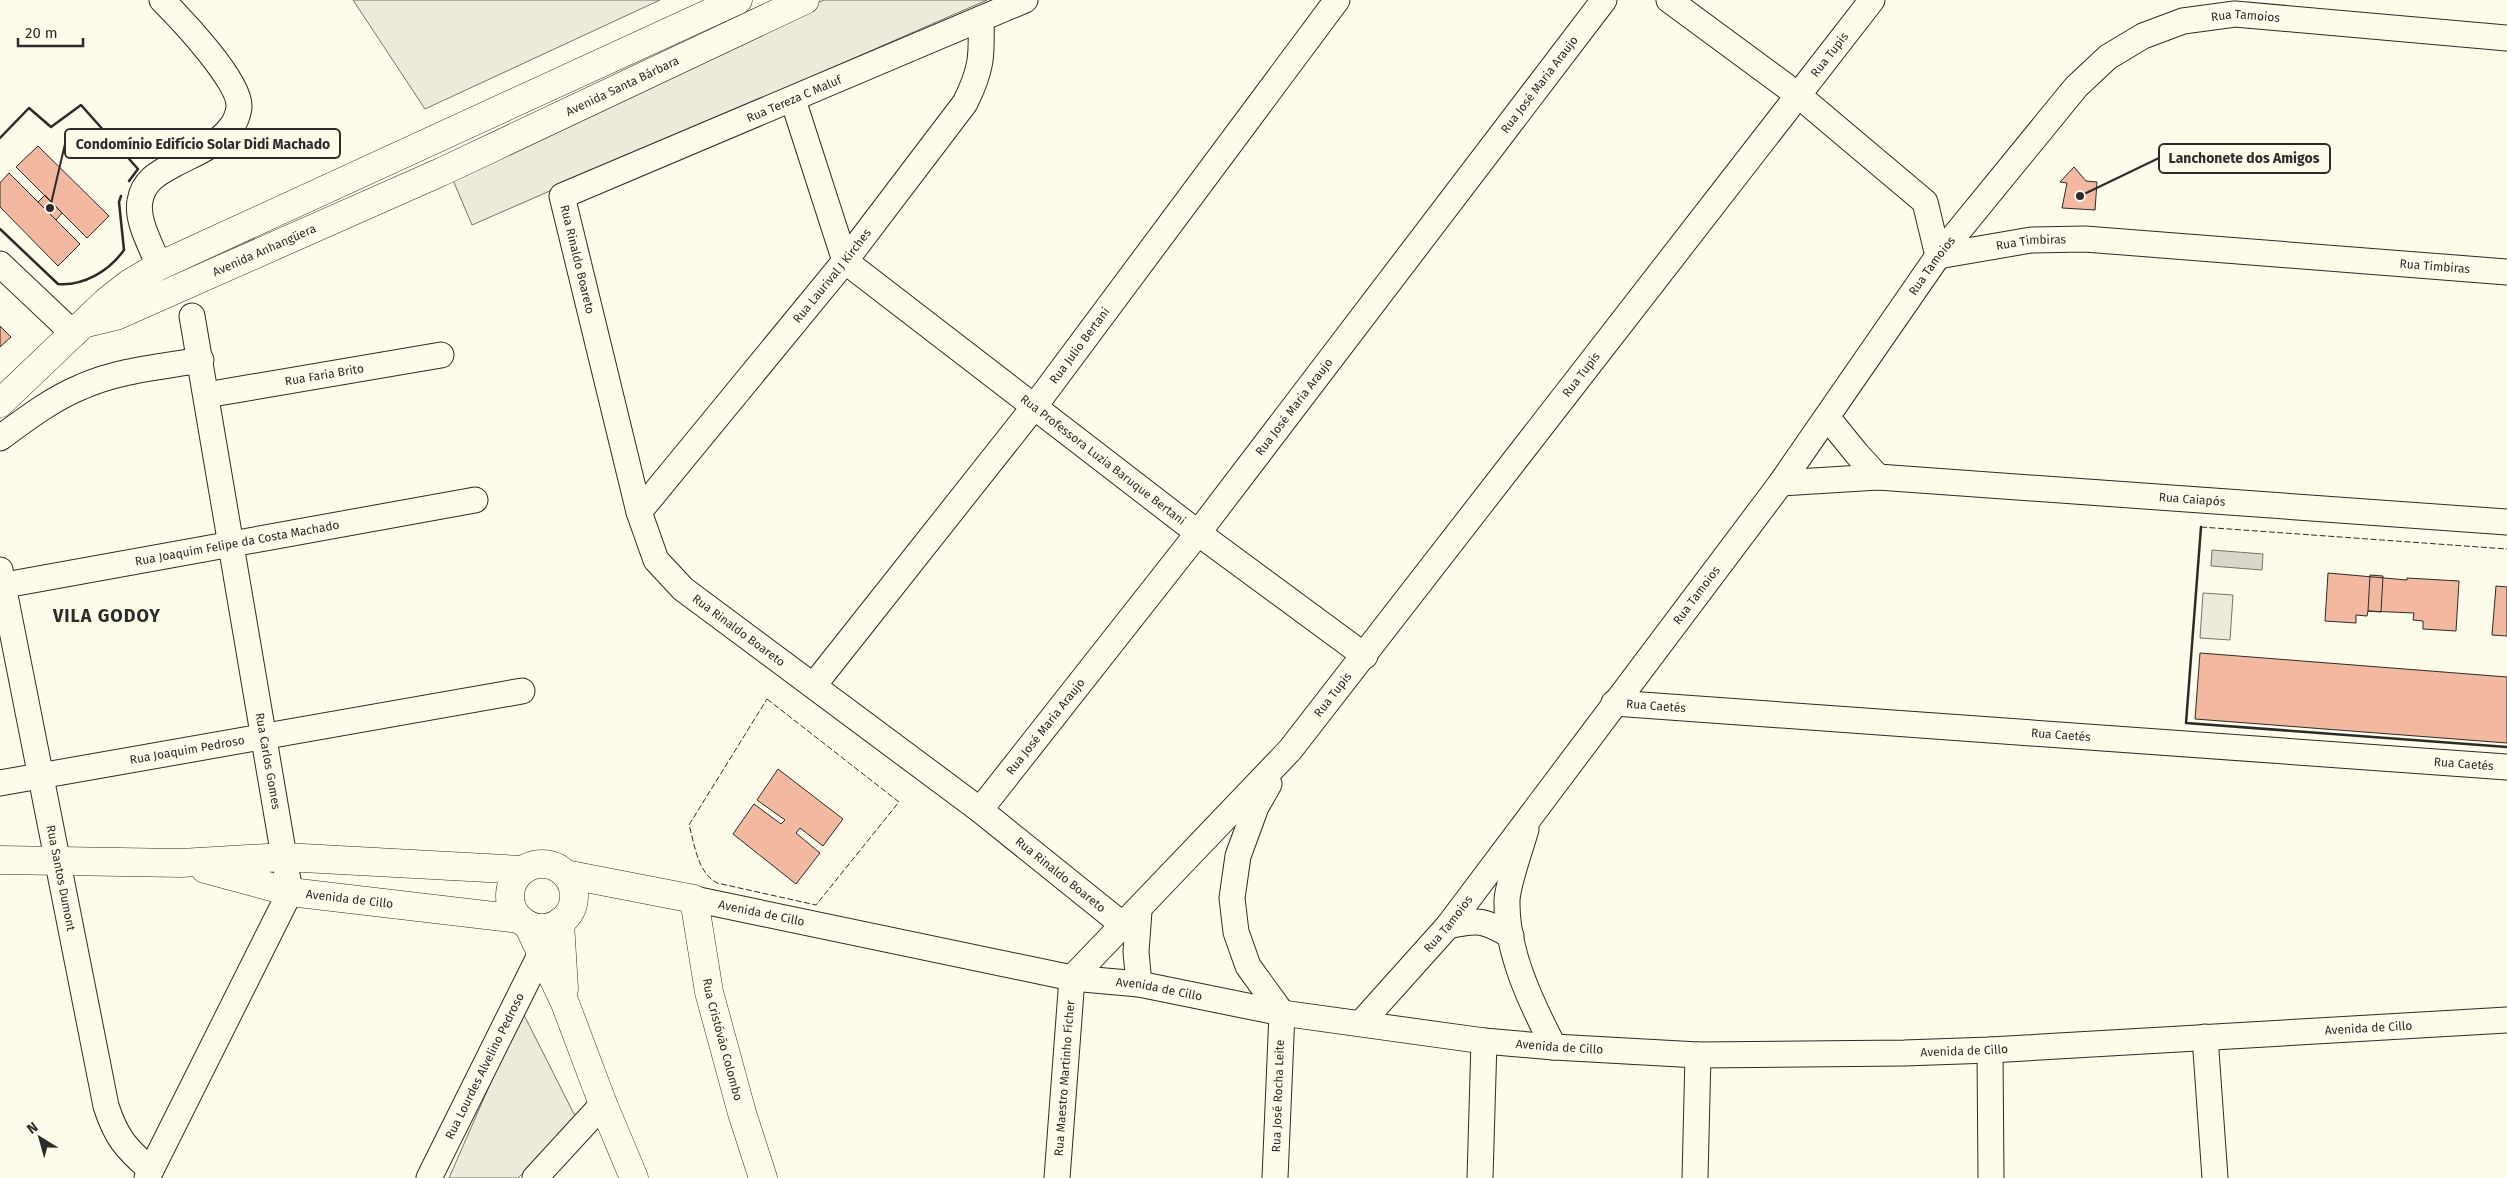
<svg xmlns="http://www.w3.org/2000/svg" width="2507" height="1178" font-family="'Fira Sans',sans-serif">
  <rect width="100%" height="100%" fill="#fdfbea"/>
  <path fill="#ecebdb" stroke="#74746e" d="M 353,0 L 660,0 L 425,109 Z
    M 824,0 L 987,0 L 472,225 L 447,166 Z
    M 2203,593 L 2233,595 L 2230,640 L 2200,638 Z
    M 522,1011 L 577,1120 L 518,1178 L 449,1178 Z"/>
  <path fill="#d8d7c9" stroke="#74746e" d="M 2212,550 L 2263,554 L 2262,570 L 2211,566 Z"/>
  <path fill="#f2b8a0" stroke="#2b2b2b" d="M 38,146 L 109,216 L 87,238 L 16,167 Z
    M 2074,167 L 2086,181 L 2097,182 L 2095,210 L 2062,208 L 2067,183 L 2060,182 Z
    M 9,173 L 80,244 L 58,266 L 0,207 L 0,183 Z
    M 45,195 L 62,213 L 56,220 L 38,202 Z
    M 0,326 L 11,337 L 0,347 Z
    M 2328,573 L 2407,580 L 2407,578 L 2459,581 L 2456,631 L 2423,629 L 2423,621 L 2413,620 L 2414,613 L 2368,611 L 2367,616 L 2356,615 L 2356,623 L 2325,621 Z
    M 2370,575 L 2383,576 L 2381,612 L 2368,611 Z
    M 2496,586 L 2507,587 L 2507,636 L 2492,635 Z
    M 2200,653 L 2507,677 L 2507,743 L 2195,719 Z
    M 778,769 L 843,819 L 823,846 L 800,828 L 796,833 L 820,853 L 796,884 L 733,834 L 754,804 L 781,824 L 785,820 L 757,800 Z"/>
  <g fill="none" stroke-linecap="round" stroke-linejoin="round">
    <defs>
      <g id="minor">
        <path id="s1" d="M 1025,0 L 562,196 L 639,512 L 656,560 L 683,589 L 980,810 L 1123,925"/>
        <path id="s2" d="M 1669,0 L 1798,95 L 1925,202 L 1938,256 L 2031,240 L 2085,239 L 2507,272"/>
        <path id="s3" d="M 793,100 L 845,261 L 1198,533 L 1365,656"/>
        <path d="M 0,264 L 74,334"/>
        <path d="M 159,266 C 152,247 136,221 140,201 C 143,181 158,173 175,164 C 194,154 218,145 231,127 C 235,123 239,112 239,106 C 240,81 180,18 162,0"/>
        <path id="s4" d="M 206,395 L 441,355"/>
        <path d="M 1827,417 L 1857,454 L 1878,477"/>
        <path d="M 0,438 C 26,419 52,399 81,387 C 119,370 161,367 201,360"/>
        <path id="s5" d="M 1781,483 L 1878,477 L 2507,522"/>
        <path id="s6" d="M 639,512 L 845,261 L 965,103 C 982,69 982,56 981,19"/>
        <path id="s7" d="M 0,570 L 106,1106 C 116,1137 126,1149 151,1170"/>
        <path id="s8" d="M 0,586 L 475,500"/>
        <path id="s9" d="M 814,685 L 1034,407 L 1337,0"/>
        <path id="s10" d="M 1614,703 L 2507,767"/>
        <path id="s11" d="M 0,783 L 522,691"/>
        <path d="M 1269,784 L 1256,807 L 1238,856 L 1232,898 L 1236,932 L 1248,966 L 1282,1013 L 1275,1178"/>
        <path id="s12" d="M 980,810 L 1198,533 L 1604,0"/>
        <path d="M 1526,829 C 1521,848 1508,882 1507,900 C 1506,951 1531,1003 1554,1047"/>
        <path id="s13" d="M 694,899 L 1072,978 L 1139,984 L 1282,1013 L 1484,1041 L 1554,1047 L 1698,1055 L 1904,1053 L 1990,1050 L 2507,1020"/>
        <path d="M 1139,911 L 1136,952 L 1139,984"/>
        <path d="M 1448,926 C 1478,919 1485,920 1511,936"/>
        <path id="s14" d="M 1361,1023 L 1448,926 L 1781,483 L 1938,256 L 2076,87 L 2108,57 L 2143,36 L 2183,21 L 2235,14 L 2507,38"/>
        <path d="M 2205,1037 L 2215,1178"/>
        <path d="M 1990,1050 L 1991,1178"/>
        <path d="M 147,1178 L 290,892 L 192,316"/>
        <path id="s15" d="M 429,1178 L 541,953"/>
        <path d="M 535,1178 L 603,1104"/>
        <path id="s16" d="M 1057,1178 L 1072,978 L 1290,750 L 1872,0"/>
        <path d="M 1480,1178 L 1484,1041"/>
        <path d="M 1695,1178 L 1698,1055"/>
      </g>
      <g id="major">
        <path id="s17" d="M 87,323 L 116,316 L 441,172 L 805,0"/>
        <path d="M 0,403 L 107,301 L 130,283 L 159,266 L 738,0"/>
        <path d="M 0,860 L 181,863 L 284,857 L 523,870"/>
        <circle cx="542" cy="896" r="32"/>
        <path id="s18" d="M 205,869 L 290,892 L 520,919"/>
        <path id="s19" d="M 565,874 L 694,899 L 709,992 L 742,1113 L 763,1178"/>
        <path d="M 560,922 L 564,989"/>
        <path d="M 528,925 L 565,1003 L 603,1104 L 634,1178"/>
      </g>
    </defs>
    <use href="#minor" stroke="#2b2b2b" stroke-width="27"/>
    <use href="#major" stroke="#2b2b2b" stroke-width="29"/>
    <use href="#minor" stroke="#fdfbea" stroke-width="25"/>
    <use href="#major" stroke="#fdfbea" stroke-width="28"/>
    <path stroke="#2b2b2b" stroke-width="1" stroke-dasharray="6 2.5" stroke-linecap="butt" d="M 2201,527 L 2507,549
      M 767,699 L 899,802 L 816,905 L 717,883 C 697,872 695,845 689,825 Z"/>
    <path stroke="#2b2b2b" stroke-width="2.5" d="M 0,138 L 29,108 L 51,127 L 81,105 L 138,169 L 129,181
      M 0,229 L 58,284 C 84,286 109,271 124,250 L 119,202 L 121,196
      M 2201,527 L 2186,723 L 2507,747"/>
  </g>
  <g text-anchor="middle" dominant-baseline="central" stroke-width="4" stroke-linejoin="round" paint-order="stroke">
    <g font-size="12" fill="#2b2b2b" stroke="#fdfbea">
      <text stroke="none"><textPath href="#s14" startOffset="1369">Rua Tamoios</textPath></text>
      <text stroke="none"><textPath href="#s16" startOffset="1396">Rua Tupis</textPath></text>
      <text stroke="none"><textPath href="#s12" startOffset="916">Rua José Maria Araujo</textPath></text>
      <text stroke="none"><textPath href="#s17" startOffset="586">Avenida Santa Bárbara</textPath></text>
      <text transform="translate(794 99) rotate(-23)">Rua Tereza C Maluf</text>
      <text stroke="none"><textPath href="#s2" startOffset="476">Rua Timbiras</textPath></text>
      <text stroke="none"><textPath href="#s17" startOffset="192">Avenida Anhangüera</textPath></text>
      <text stroke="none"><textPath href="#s1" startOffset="568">Rua Rinaldo Boareto</textPath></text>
      <text stroke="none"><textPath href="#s14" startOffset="949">Rua Tamoios</textPath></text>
      <text stroke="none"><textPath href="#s2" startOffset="881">Rua Timbiras</textPath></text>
      <text stroke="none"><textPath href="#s6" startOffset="305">Rua Laurival J Kirches</textPath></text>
      <text stroke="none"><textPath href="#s9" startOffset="431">Rua Julio Bertani</textPath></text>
      <text stroke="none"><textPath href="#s4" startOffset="120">Rua Faria Brito</textPath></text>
      <text stroke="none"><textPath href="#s16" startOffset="991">Rua Tupis</textPath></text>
      <text stroke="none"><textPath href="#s12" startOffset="511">Rua José Maria Araujo</textPath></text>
      <text stroke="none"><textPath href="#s3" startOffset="495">Rua Professora Luzia Baruque Bertani</textPath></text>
      <text stroke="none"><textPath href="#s5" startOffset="412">Rua Caiapós</textPath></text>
      <text stroke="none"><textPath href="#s8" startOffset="241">Rua Joaquim Felipe da Costa Machado</textPath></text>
      <text stroke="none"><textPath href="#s14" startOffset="544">Rua Tamoios</textPath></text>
      <text stroke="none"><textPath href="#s1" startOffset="988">Rua Rinaldo Boareto</textPath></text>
      <text stroke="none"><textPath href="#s16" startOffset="586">Rua Tupis</textPath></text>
      <text stroke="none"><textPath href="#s10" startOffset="42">Rua Caetés</textPath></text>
      <text stroke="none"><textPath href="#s12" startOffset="106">Rua José Maria Araujo</textPath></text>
      <text stroke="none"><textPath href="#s10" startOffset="448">Rua Caetés</textPath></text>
      <text stroke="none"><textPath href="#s11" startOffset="190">Rua Joaquim Pedroso</textPath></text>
      <text transform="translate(268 761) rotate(80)">Rua Carlos Gomes</text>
      <text stroke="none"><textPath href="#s10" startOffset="852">Rua Caetés</textPath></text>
      <text stroke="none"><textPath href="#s1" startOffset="1392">Rua Rinaldo Boareto</textPath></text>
      <text stroke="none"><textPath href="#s7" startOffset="314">Rua Santos Dumont</textPath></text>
      <text stroke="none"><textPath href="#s18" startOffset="148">Avenida de Cillo</textPath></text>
      <text stroke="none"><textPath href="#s13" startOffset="69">Avenida de Cillo</textPath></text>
      <text stroke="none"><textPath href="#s14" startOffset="132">Rua Tamoios</textPath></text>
      <text stroke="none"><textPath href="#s13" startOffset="474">Avenida de Cillo</textPath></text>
      <text stroke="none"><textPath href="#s13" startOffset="1689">Avenida de Cillo</textPath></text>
      <text stroke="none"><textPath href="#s19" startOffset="275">Rua Cristóvão Colombo</textPath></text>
      <text stroke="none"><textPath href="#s13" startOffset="879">Avenida de Cillo</textPath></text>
      <text stroke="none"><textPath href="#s13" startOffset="1284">Avenida de Cillo</textPath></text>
      <text stroke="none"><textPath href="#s15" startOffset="125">Rua Lourdes Alvelino Pedroso</textPath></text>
      <text stroke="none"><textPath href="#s16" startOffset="100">Rua Maestro Martinho Ficher</textPath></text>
      <text transform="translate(1278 1096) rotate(-88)">Rua José Rocha Leite</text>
    </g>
    <g font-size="18" font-weight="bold" letter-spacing="1" fill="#2b2b2b" stroke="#fdfbea">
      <text x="107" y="616">VILA GODOY</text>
    </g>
  </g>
  <path fill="none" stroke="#2b2b2b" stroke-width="2" d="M50 208L65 144M2080 196L2159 158"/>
  <g fill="#2b2b2b" stroke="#fdfbea" stroke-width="2">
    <circle cx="50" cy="208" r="5"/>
    <circle cx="2080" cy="196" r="5"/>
  </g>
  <g fill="#fdfbea" stroke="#2b2b2b" stroke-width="2">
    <rect x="65" y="129" width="275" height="29" rx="5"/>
    <rect x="2159" y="144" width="171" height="29" rx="5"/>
  </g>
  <g font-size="14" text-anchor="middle" font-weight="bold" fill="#2b2b2b">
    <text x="203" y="149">Condomínio Edifício Solar Didi Machado</text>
    <text x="2244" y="163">Lanchonete dos Amigos</text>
  </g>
  <g transform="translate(40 1138) rotate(323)" stroke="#fdfbea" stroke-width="4" paint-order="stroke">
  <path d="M0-4L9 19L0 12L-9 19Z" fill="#2b2b2b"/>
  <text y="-8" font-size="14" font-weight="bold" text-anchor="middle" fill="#2b2b2b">N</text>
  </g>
  <path d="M18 38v8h65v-8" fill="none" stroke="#2b2b2b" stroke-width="2.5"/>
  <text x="25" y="38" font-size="15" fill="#2b2b2b" stroke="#fdfbea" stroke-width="4" paint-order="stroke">20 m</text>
</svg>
